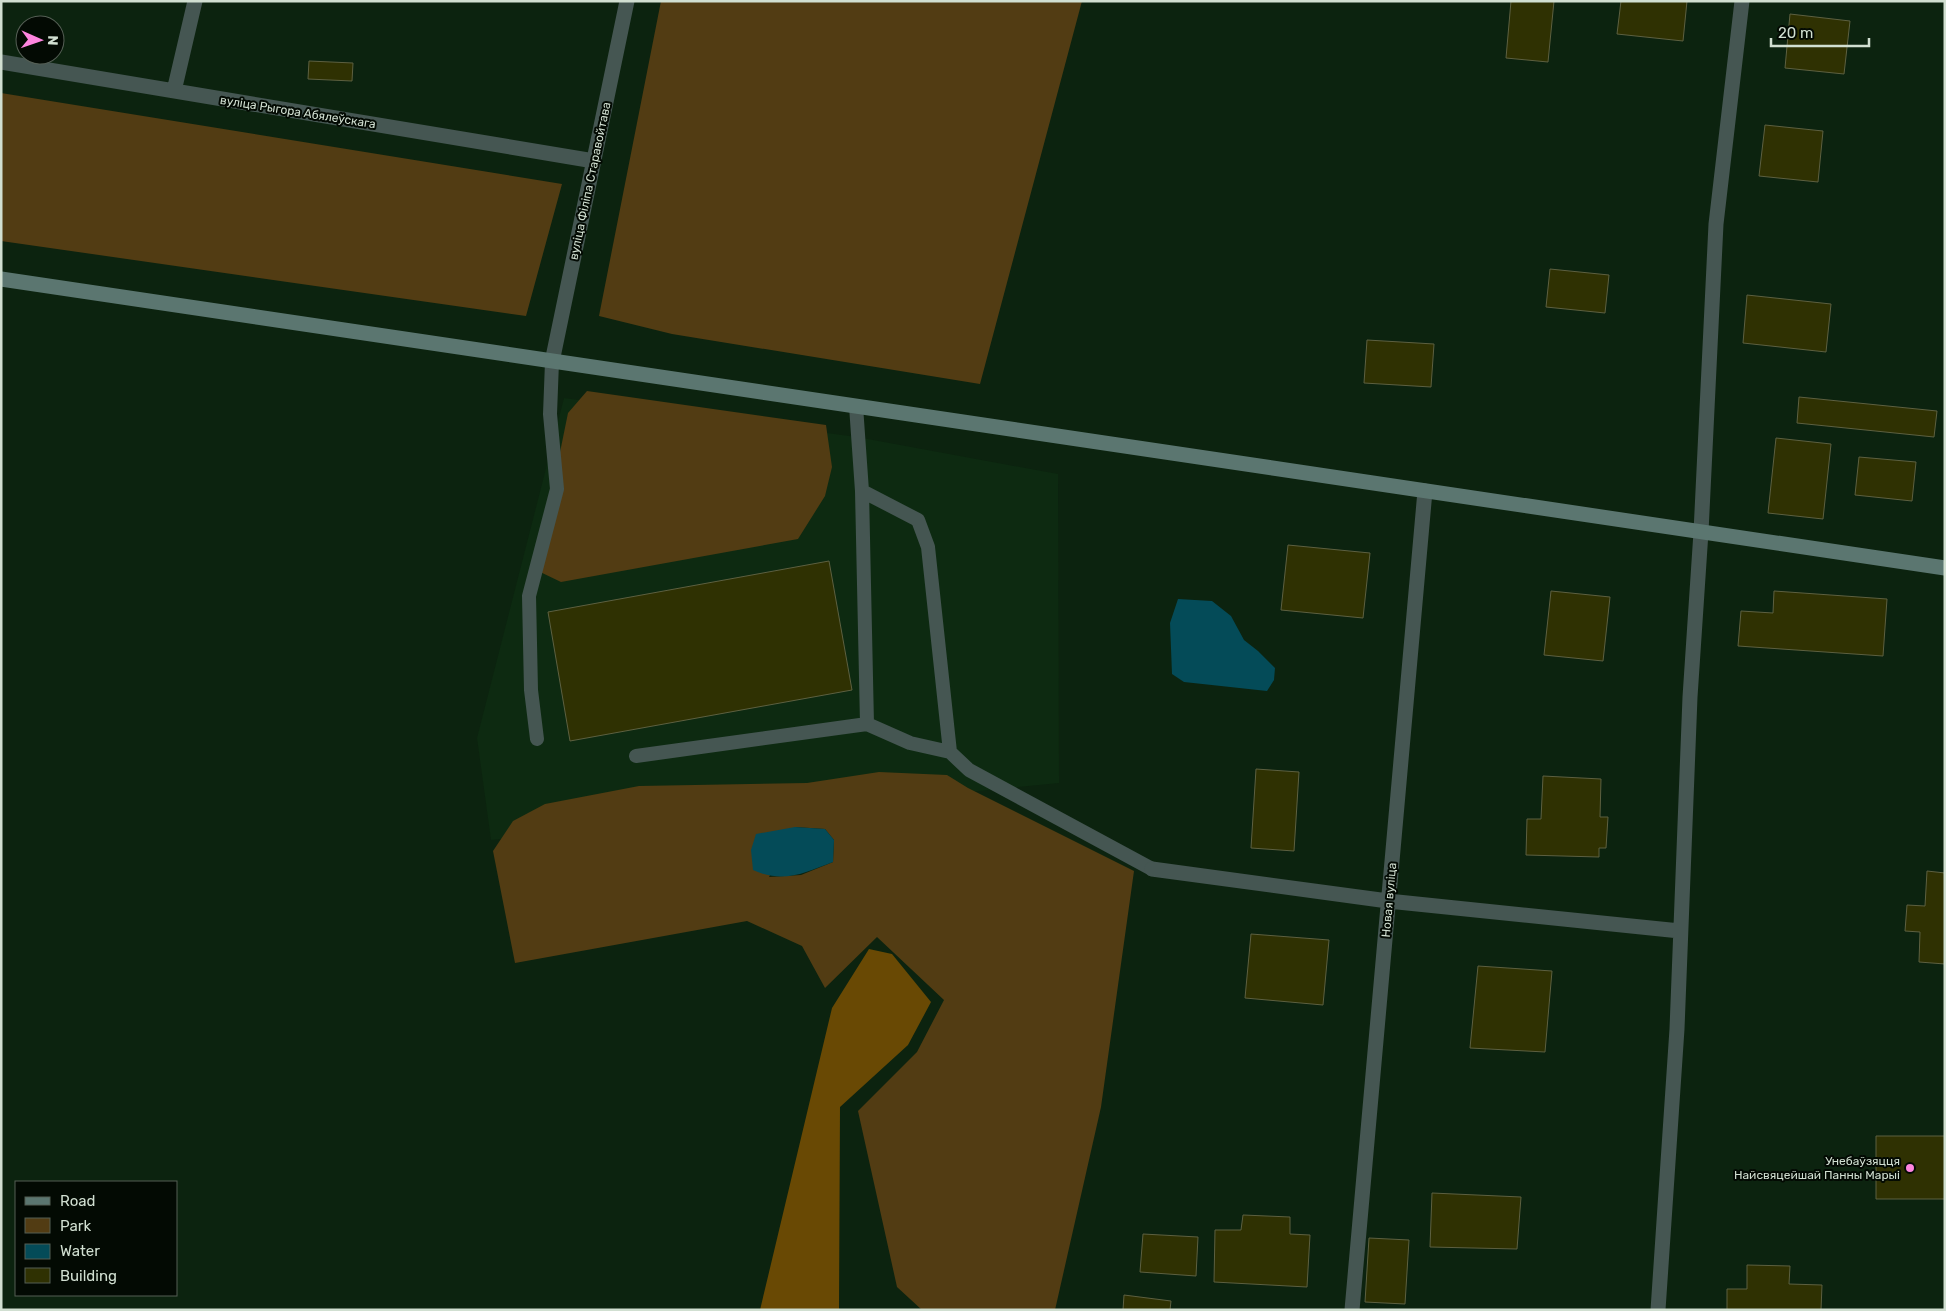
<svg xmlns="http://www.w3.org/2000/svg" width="1946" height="1311" font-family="Rubik,sans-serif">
  <rect width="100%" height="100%" fill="#0c230f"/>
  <path fill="#0d2a11" d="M 564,398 L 857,437 L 1058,474 L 1059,783 L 491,840 L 477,738 Z"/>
  <path fill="#523c13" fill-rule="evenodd" d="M 661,1 L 1082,1 L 980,384 L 672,334 L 599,316 Z
    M 1,93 L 562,184 L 526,316 L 1,241 Z
    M 587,391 L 826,425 L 832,467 L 825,496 L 798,539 L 561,582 L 536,570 L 568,413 Z
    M 879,772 L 947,775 L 968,788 L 1134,871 L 1101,1107 L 1055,1310 L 922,1310 L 897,1287 L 858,1111 L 917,1052 L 944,1000 L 877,937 L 825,988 L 802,946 L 747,921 L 515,963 L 493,851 L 513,821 L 545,804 L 639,786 L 807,783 ZM 795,827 L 825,829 L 834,840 L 833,862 L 801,875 L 769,877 Z"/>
  <path fill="#694904" d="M 869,949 L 892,954 L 931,1002 L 908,1045 L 840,1107 L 839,1310 L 760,1310 L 832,1008 Z"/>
  <path fill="#044b58" d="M 1178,599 L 1212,601 L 1231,616 L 1244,640 L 1258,651 L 1275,668 L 1274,680 L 1267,691 L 1184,682 L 1172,674 L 1170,623 Z
    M 795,827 L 825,829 L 834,840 L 833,862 C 804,873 783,884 753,870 L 751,850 L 756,834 Z"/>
  <path fill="#2f3102" stroke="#5d6041" d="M 1511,1 L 1554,1 L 1548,62 L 1506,58 Z
    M 1621,1 L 1687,1 L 1683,41 L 1617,34 Z
    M 1790,14 L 1850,21 L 1844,74 L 1785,68 Z
    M 309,61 L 353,63 L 352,81 L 308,79 Z
    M 1765,125 L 1823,131 L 1818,182 L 1759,176 Z
    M 1550,269 L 1609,275 L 1605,313 L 1546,307 Z
    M 1747,295 L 1831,304 L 1826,352 L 1743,343 Z
    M 1367,340 L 1434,344 L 1431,387 L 1364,383 Z
    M 1799,397 L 1937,411 L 1934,437 L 1797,423 Z
    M 1776,438 L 1831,444 L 1823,519 L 1768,513 Z
    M 1859,457 L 1916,462 L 1912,501 L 1855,495 Z
    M 1288,545 L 1370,553 L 1363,618 L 1281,610 Z
    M 829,561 L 852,690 L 570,741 L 548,612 Z
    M 1551,591 L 1610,597 L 1603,661 L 1544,655 Z
    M 1774,591 L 1887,599 L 1883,656 L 1738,646 L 1741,611 L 1773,613 Z
    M 1256,769 L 1299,772 L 1294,851 L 1251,848 Z
    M 1543,776 L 1601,779 L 1600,817 L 1608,817 L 1606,848 L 1599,848 L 1599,857 L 1526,855 L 1527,819 L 1541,819 Z
    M 1927,871 L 1945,873 L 1945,964 L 1919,962 L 1920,932 L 1905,931 L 1907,905 L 1925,906 Z
    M 1251,934 L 1329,940 L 1323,1005 L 1245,998 Z
    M 1478,966 L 1552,971 L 1545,1052 L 1470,1048 Z
    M 1876,1136 L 1945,1136 L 1945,1199 L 1876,1199 Z
    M 1432,1193 L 1521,1197 L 1517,1249 L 1430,1247 Z
    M 1243,1215 L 1290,1217 L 1290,1234 L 1310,1235 L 1307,1287 L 1214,1282 L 1215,1230 L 1241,1230 Z
    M 1143,1234 L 1198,1237 L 1196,1276 L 1140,1272 Z
    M 1369,1238 L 1409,1240 L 1405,1304 L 1365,1302 Z
    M 1747,1265 L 1790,1266 L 1789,1284 L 1822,1285 L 1821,1310 L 1727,1310 L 1727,1289 L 1747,1289 Z
    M 1124,1295 L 1171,1301 L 1170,1310 L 1123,1310 Z"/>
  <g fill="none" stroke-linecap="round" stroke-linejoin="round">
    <path stroke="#455652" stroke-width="14" d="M 856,406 L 862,491 L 918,520 L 928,547 L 950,752 L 969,770 L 1152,869
      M 867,724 L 910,743 L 950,752
      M 537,739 L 531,690 L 529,596 L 557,489 L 550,414 L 552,362
      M 636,756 L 867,724 L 862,491"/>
    <path stroke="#455652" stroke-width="15" d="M 1,62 L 594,161
      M 174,91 L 195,1
      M 552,362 L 627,1
      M 1152,869 L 1388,901 L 1680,931
      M 1352,1310 L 1425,491
      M 1658,1310 L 1677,1029 L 1690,697 L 1701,532 L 1716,224 L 1742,1"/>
    <path stroke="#5b7670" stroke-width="15" d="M 1,279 L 1945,568"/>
  </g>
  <circle fill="#fe85df" stroke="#030a03" stroke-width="2" cx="1910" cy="1168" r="5"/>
  <g text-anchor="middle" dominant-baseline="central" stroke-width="4" stroke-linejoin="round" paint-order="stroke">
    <g font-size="12" fill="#d1dfd1" stroke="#030a03">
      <text transform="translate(298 112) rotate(9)">вуліца Рыгора Абялеўскага</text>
      <text transform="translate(590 181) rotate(-78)">вуліца Філіпа Старавойтава</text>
      <text transform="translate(1389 900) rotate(-85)">Новая вуліца</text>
    </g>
    <g font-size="12" fill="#d1dfd1" stroke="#030a03" text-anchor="end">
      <text x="1900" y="1161">Унебаўзяцця<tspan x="1900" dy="14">Найсвяцейшай Панны Марыі</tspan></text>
    </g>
  </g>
  <rect width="1946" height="1311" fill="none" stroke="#d1dfd1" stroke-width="5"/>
  <rect x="15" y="1181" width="162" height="115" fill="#030a03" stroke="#555f55"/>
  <rect x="25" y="1197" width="25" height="8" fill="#5b7670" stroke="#555f55"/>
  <text x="60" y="1206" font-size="15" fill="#d1dfd1">Road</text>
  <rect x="25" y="1218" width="25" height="15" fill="#523c13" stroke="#555f55"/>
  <text x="60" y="1231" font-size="15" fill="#d1dfd1">Park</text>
  <rect x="25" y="1244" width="25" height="15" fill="#044b58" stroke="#555f55"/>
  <text x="60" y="1256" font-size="15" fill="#d1dfd1">Water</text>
  <rect x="25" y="1268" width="25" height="15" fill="#2f3102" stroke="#555f55"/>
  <text x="60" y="1281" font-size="15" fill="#d1dfd1">Building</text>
  <g transform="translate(40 40) rotate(92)"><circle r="24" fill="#030a03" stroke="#555f55"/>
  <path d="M0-4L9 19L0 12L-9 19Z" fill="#fe85df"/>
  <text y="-8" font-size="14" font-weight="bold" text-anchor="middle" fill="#d1dfd1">N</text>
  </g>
  <path d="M1771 38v8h98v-8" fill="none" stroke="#d1dfd1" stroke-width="2.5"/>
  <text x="1778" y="38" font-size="15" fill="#d1dfd1" stroke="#030a03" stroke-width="4" paint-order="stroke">20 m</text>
</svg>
